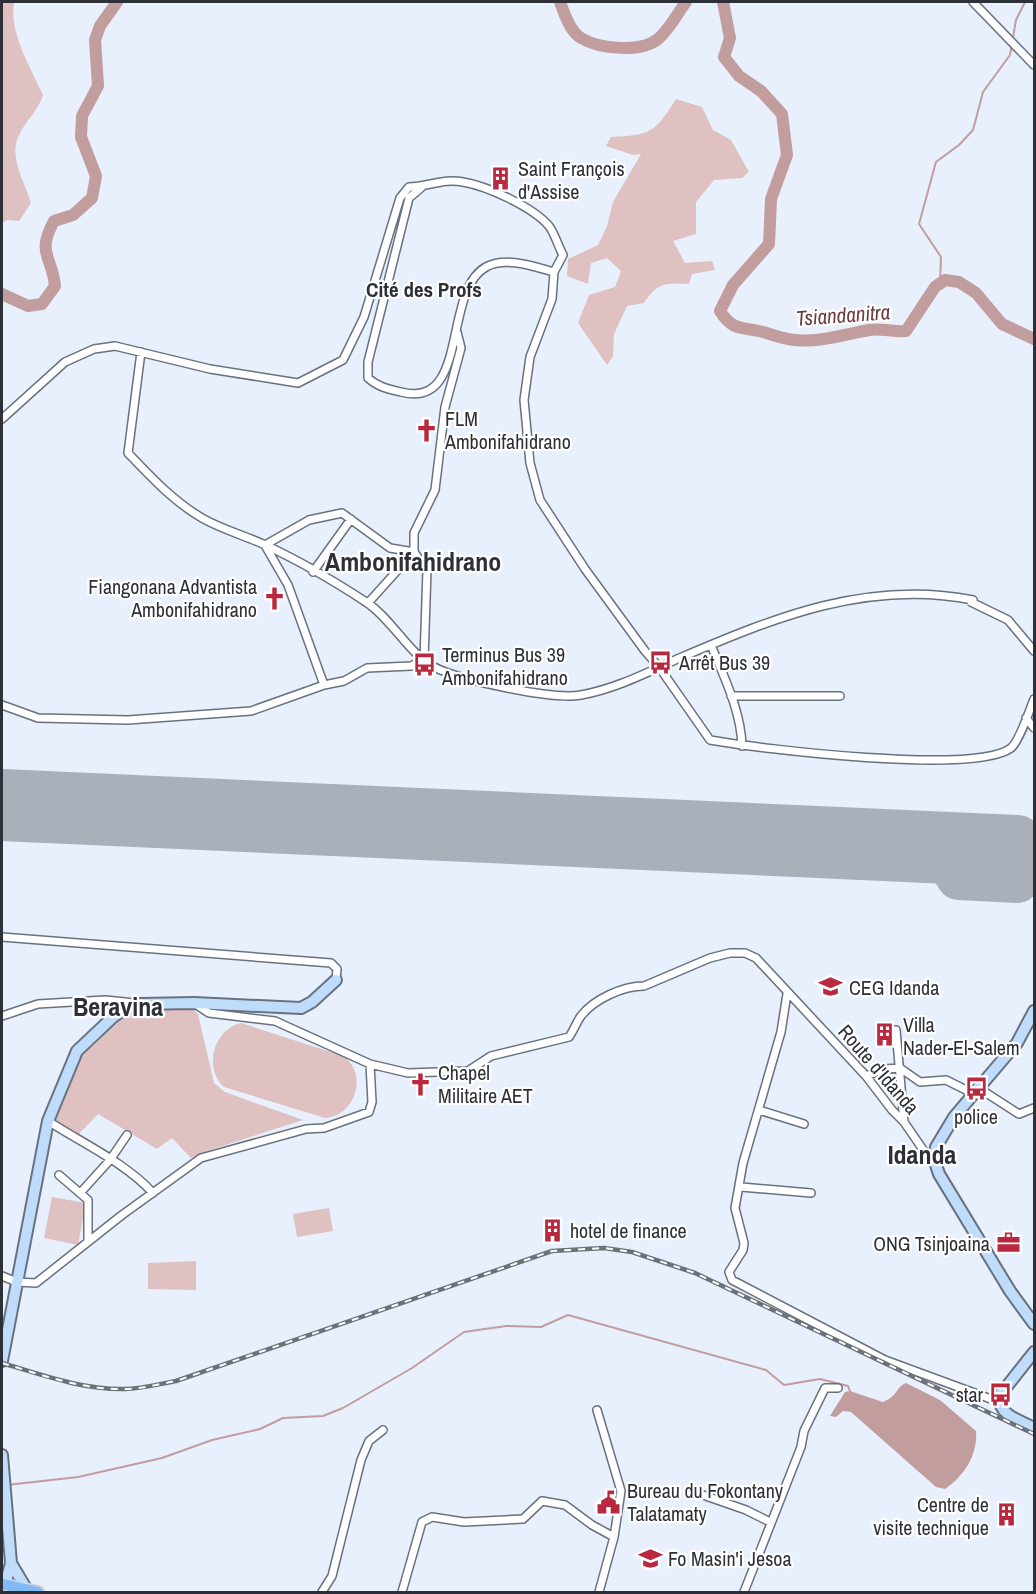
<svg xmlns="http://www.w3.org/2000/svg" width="1036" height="1594" font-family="'Archivo Narrow',sans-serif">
  <rect width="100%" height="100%" fill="#e7f0fc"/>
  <path fill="#dfc1c1" d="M 2,2 L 14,2 C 9,33 30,66 43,95 C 38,111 26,120 19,135 C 8,157 25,182 31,203 L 19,221 L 7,220 L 2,223 Z
    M 676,99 L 702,107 L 713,130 L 731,140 L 749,172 L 742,178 L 714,180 L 696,202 L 696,234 L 673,241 L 685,263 L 712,261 L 715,270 L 692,274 L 689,284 C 665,284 659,281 644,303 L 627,306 L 614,334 L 613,356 L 607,365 L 578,323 L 589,295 L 615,287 L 621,271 L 607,258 L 591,263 L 588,284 L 567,276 L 568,259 L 598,245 L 607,226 L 613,202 L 641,154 L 633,155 L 606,146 L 611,137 C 650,135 655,133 676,99 Z
    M 148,1005 L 188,1005 L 198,1014 L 214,1083 L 225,1092 L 303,1120 L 204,1152 L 191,1158 L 172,1138 L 157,1149 L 98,1114 L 78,1135 L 55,1121 C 69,1067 91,1023 148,1005 Z
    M 241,1023 L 343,1056 C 369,1074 355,1116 325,1118 L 224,1087 C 203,1068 214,1029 241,1023 Z
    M 52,1197 L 86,1203 L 78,1245 L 44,1238 Z
    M 329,1208 L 333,1231 L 297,1237 L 293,1214 Z
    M 196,1261 L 196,1290 L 148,1289 L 148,1263 Z"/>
  <path fill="#c29d9d" d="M 906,1383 L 940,1400 L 976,1431 C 978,1455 964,1476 945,1489 L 936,1487 L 851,1412 L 843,1411 L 836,1417 L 830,1416 L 845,1392 L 850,1391 L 883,1402 C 898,1396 896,1387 906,1383 Z"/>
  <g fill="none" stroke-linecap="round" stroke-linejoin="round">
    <path stroke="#c29d9d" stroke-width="2" d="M 940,284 L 941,257 L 919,224 L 936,162 L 959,145 L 973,130 L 983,92 L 1010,55 L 1016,20 L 1025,2
      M 7,1485 L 78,1477 L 162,1458 L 212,1440 L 260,1429 L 283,1418 L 323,1416 L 343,1408 L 412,1368 L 464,1332 L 506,1326 L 541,1327 L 568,1315 L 766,1370 L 784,1385 L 820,1379 L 848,1386 L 850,1391"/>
    <path stroke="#c29d9d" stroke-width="12" d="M 560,2 C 564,13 570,32 581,38 C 599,49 641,53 658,39 C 670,29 677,14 686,2
      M 723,2 L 730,38 L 724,57 L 739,76 L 761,91 L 782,114 L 787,155 L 771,199 L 769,244 L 733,285 L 720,311 C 732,330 740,327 759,331 C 771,334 783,339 795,340 C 819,343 846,334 869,330 C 880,328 893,332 906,331 L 935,287 L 945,280 L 959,282 L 976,293 L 1002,324 L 1034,339
      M 2,294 L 28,306 L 42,304 L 55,286 C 52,255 36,254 54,221 L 73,215 L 92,198 L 96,176 L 81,137 L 82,116 L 98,86 L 95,40 L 100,26 L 117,2"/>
    <path stroke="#a9b0ba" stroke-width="46" d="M 2,792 L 1018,838 L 1017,880 L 959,877 L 949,861 L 2,818"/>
    <defs>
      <path id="street" d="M 973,2 L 1034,65
        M 422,187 L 409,198 L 368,362 L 368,378 C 378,387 388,389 401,392 C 470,410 442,291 486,267 C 506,256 535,267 554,272
        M 141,352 L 128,453 C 151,477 173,501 202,518 C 221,529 243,535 263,544 C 298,560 334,581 366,602 C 392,619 407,652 434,667 C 459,680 553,700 581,695 C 616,689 650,671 682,657 C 776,617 869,579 973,600 L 971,602 L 1008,620 L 1034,651
        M 2,419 L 65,362 L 94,349 L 115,346 L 210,369 L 298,383 L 343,360 L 364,317 L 400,198 L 409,187 C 427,187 444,178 463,182 C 487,186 533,207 549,226 C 555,234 558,246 563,255 L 554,272 L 552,299 L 530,357 L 524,400 L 530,463 L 540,500 L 585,569 L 645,651 L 659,667 L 710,740 C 761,749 975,775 1011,748 C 1019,742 1030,709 1034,699
        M 265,545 L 309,520 L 342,513 L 390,548 L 414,552
        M 266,547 L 288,585 L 324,685
        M 313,572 L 351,519
        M 368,603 L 414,552
        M 711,645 C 724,677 741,711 742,746
        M 424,660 L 427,570 L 414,552 L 414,533 L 435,490 L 445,407 L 461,348 L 457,332
        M 731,696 L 840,696
        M 2,705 L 38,718 L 128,720 L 251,711 L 324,685 L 344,681 L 367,668 L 411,666 L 424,660
        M 1026,718 L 1034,728
        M 2,937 L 331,963 L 337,969 L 336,980
        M 787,994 L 781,1032 L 743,1163 L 735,1208 L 744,1243 L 743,1250 L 729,1272 L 732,1280 L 885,1360 L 999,1402
        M 105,1000 L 135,1003
        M 194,1003 L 209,1013 L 275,1021 L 370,1064 L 408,1073 L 468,1071 L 491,1056 L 569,1037 C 574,1030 576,1023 581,1016 C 594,999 623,986 644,986 L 710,958 L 730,953 L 745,953 L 756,958 L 866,1076 L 892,1110 L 904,1122 L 926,1154 L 934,1159
        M 2,1016 L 38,1004 L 105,1000 L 111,1006 L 113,1017
        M 896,1030 L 904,1122
        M 866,1076 L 884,1069 L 900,1068 L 920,1082 L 946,1080 L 972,1093
        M 977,1087 L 1019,1114 L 1034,1108
        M 759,1110 L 804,1124
        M 48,1121 C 82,1143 126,1163 153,1193
        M 59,1175 L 88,1200 L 88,1240
        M 741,1187 L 811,1193
        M 81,1192 L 110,1160 L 127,1135
        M 2,1276 L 17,1282 L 36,1283 L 122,1215 L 201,1158 L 306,1129 L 324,1128 L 369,1112 L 372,1102 L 370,1064
        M 597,1410 L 621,1491 L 614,1537 L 599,1592
        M 703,1495 L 746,1510 L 770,1522
        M 322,1592 L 332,1576 L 361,1460 L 369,1441 L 383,1430
        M 402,1592 L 422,1522 L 432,1517 L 464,1522 L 523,1519 L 542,1501 L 565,1505 L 592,1525 L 614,1537
        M 744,1592 L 801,1447 L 804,1431 L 825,1388 L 838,1388"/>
      <path id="secondary" d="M 1034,1011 L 1017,1043 L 954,1117 L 936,1147 L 934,1159 L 939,1174 L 1010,1291 L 1034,1324
        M 1034,1352 L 1000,1395 C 997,1415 1019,1420 1034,1428
        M 2,1361 L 48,1121 L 77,1051 L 113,1017 L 126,1008 L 140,1004 L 194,1003 L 301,1008 L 312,1002 L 336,980
        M 2,1455 L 11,1563 L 5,1585
        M 11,1563 L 27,1590"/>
      <path id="primary" d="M 2,1584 L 38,1592"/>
    </defs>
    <use href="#street" stroke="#68727f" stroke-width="10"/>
    <use href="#secondary" stroke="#68727f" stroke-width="14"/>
    <use href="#primary" stroke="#d1d2d3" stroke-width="14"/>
    <use href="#street" stroke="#fff" stroke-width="7"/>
    <use href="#secondary" stroke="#c0dcfb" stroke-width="10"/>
    <use href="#primary" stroke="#82b9f7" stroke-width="10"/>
    <defs>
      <path id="rail" d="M 2,1363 C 42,1375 83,1390 125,1389 C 142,1389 159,1384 176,1381 L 552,1251 L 604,1248 L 632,1252 L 695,1273 L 1034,1434"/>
    </defs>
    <use href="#rail" stroke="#6b7179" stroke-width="4.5"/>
    <use href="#rail" stroke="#fff" stroke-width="2" stroke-dasharray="7" stroke-linecap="butt"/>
  </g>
  <defs>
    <symbol id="building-bare" viewBox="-9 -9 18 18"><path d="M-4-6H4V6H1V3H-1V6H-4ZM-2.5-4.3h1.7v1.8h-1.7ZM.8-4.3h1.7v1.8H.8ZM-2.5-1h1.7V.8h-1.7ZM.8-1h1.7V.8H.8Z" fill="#b9283e" stroke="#fff" stroke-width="2.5" paint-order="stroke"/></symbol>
    <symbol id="church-bare" viewBox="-9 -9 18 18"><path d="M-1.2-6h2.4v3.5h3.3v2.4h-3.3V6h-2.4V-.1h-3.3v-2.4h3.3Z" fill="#b9283e" stroke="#fff" stroke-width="2.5" paint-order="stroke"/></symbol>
    <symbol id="bus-bare" viewBox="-9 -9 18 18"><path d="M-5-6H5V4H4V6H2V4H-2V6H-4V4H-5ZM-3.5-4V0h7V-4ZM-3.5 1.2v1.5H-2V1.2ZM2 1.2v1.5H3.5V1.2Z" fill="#b9283e" stroke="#fff" stroke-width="2.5" paint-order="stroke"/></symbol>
    <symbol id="school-bare" viewBox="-9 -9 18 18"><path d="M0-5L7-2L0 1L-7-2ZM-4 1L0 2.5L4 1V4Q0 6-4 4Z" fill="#b9283e" stroke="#fff" stroke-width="2.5" paint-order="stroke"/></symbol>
    <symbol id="office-bare" viewBox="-9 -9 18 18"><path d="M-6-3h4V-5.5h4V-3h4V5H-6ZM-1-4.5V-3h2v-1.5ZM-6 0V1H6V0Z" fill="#b9283e" stroke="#fff" stroke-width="2.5" paint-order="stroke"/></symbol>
    <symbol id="civic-bare" viewBox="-9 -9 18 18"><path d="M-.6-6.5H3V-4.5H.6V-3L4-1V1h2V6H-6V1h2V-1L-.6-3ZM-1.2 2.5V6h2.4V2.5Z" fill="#b9283e" stroke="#fff" stroke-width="2.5" paint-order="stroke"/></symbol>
  </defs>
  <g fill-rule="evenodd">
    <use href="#building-bare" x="484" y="162" width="33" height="33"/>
    <use href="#church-bare" x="410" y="414" width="33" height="33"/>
    <use href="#church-bare" x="258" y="582" width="33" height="33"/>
    <use href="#bus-bare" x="644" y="646" width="33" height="33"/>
    <use href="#bus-bare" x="408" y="648" width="33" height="33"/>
    <use href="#school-bare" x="814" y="970" width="33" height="33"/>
    <use href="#building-bare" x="868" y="1018" width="33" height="33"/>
    <use href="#church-bare" x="404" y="1068" width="33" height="33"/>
    <use href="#bus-bare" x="960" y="1072" width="33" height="33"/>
    <use href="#building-bare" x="536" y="1214" width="33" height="33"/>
    <use href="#office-bare" x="992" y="1226" width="33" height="33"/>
    <use href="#bus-bare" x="984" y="1378" width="33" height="33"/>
    <use href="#civic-bare" x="592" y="1486" width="33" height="33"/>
    <use href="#building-bare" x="990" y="1498" width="33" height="33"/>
    <use href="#school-bare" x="634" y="1542" width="33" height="33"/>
  </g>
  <g text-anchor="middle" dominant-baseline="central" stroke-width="4.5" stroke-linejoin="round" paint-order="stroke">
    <g font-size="20" fill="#2d3137" stroke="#fff" text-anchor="start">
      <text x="518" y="168">Saint François<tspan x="518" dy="23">d'Assise</tspan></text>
      <text x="445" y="418">FLM<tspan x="445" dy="23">Ambonifahidrano</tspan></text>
      <text x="257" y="586" text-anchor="end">Fiangonana Advantista<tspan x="257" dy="23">Ambonifahidrano</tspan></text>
      <text x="442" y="654">Terminus Bus 39<tspan x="442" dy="23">Ambonifahidrano</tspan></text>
      <text x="679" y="662">Arrêt Bus 39</text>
      <text x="849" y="987">CEG Idanda</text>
      <text x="903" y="1024">Villa<tspan x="903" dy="23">Nader-El-Salem</tspan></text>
      <text x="438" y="1072">Chapel<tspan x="438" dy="23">Militaire AET</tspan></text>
      <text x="976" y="1116" text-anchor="middle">police</text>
      <text x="570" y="1230">hotel de finance</text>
      <text x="990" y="1243" text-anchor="end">ONG Tsinjoaina</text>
      <text x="983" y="1394" text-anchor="end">star</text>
      <text x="627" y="1490">Bureau du Fokontany<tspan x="627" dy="23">Talatamaty</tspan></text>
      <text x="989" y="1504" text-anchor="end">Centre de<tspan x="989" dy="23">visite technique</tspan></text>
      <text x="668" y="1558">Fo Masin'i Jesoa</text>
    </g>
    <g font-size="20" fill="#2d3137" stroke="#fff">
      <text transform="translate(879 1069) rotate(49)">Route d'Idanda</text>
    </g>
    <g font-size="21" font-weight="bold" fill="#2d3137" stroke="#fff">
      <text x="424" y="289">Cité des Profs</text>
    </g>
    <g font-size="21" font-style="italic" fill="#6d3a3c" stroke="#fff">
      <text transform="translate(843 315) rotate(-4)">Tsiandanitra</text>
    </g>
    <g font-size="26" font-weight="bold" fill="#2d3137" stroke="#fff">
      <text x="413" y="561">Ambonifahidrano</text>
      <text x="118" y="1006">Beravina</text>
      <text x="922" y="1154">Idanda</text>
    </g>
  </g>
  <rect width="1036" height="1594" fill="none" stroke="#2d3137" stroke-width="6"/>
</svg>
